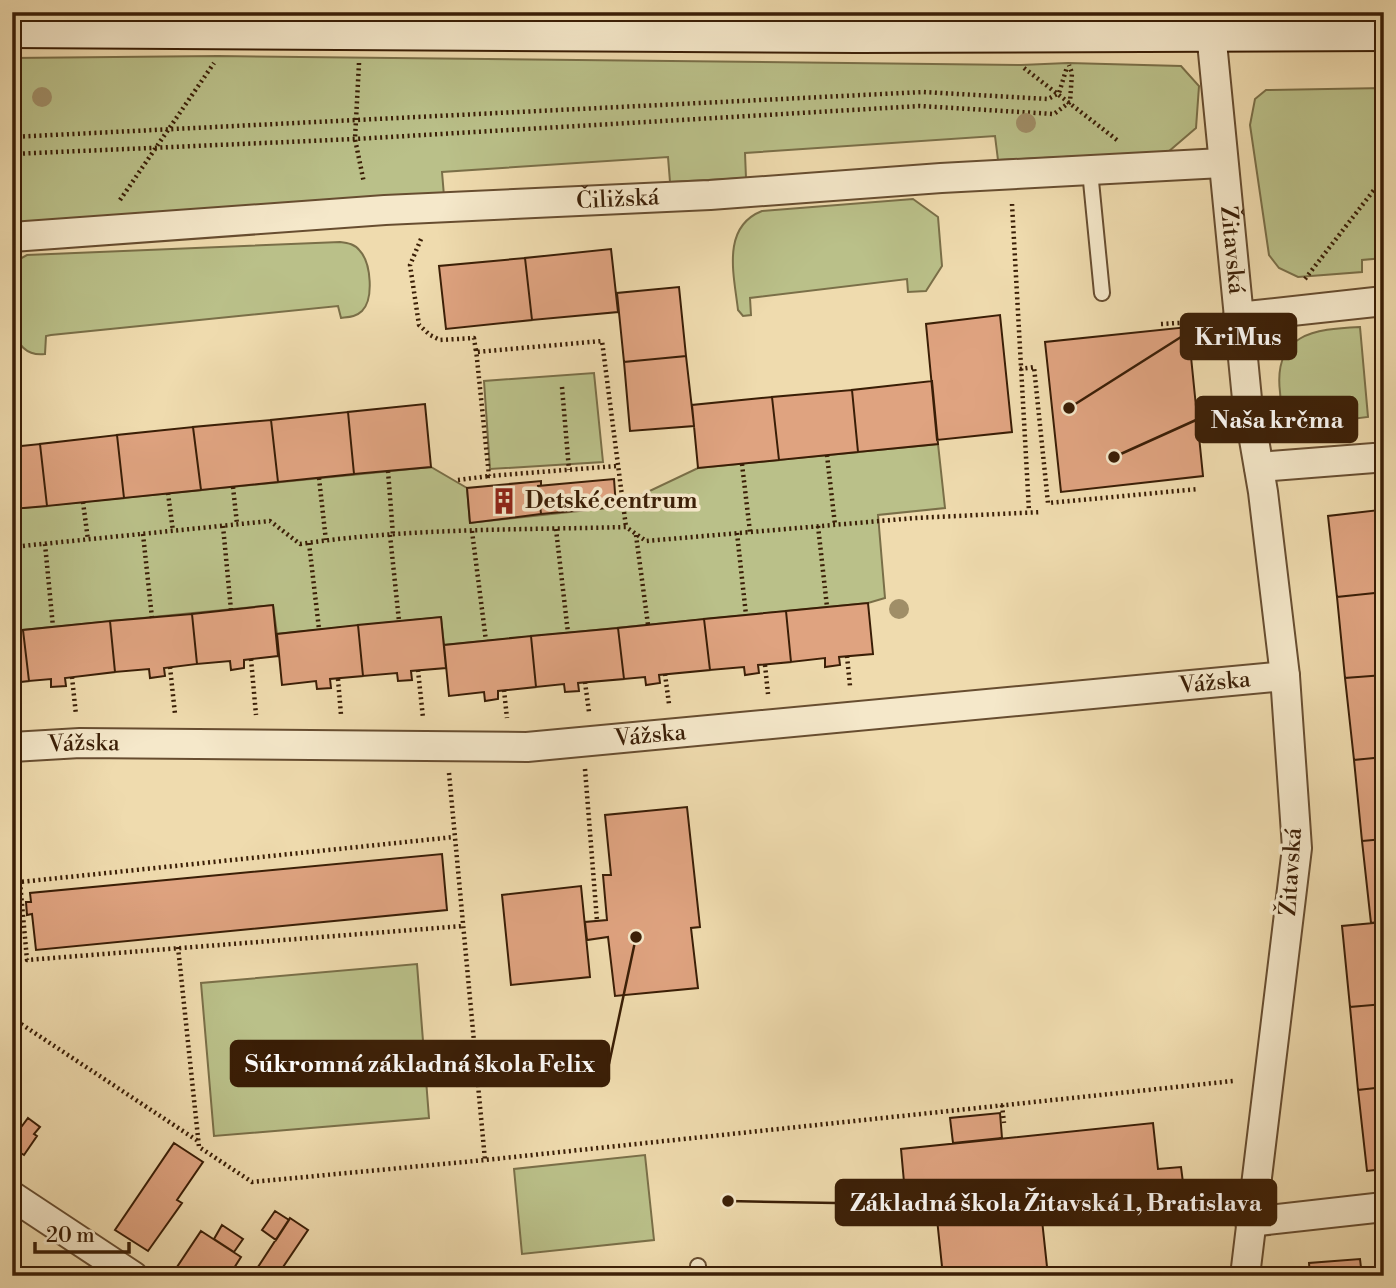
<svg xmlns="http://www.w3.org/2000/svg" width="1396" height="1288" font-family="'Libre Bodoni',serif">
  <rect width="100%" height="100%" fill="#efdbae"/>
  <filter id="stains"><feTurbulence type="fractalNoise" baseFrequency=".00286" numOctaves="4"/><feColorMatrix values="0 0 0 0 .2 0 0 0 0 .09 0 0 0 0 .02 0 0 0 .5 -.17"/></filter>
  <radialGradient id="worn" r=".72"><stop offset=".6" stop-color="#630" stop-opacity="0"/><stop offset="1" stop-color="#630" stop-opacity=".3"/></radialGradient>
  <path fill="#bac089" stroke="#7a6f48" stroke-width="2" d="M 218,56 L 1021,65 L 1068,63 L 1181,66 L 1199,86 L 1196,128 L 1168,152 L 998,160 L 995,136 L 745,153 L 746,178 L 670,182 L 668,157 L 442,172 L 444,196 L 12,223 L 12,58 Z
    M 1384,88 L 1384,258 L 1362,260 L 1362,272 L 1298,277 L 1279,268 L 1269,255 L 1250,125 L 1255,99 L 1266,90 Z
    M 913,199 L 938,217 L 942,266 L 926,291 L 908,292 L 907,279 L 750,298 L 751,315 L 743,316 L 738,310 C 734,275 721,227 762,211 Z
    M 340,242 C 348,243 355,244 360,251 C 371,263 374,299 362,311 C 356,317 348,317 341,318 L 338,306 L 51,335 L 46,336 L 45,354 C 2,359 12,293 12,267 L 16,261 L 27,255 Z
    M 1360,327 L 1368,417 L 1295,426 L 1289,424 C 1281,415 1281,403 1280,392 C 1273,334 1314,329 1360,327 Z
    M 594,373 L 603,462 L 490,469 L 484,381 Z
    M 938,444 L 945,508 L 878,515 L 885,598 L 868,603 L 444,645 L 441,617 L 277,634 L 273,605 L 12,631 L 12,509 L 431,467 L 467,488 L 470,523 L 616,507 L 698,468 Z
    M 417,964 L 429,1118 L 214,1136 L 201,983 Z
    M 645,1155 L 654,1240 L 522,1254 L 514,1169 Z"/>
  <path fill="#dfa380" stroke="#3a1e06" stroke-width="2" d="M 611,249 L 618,312 L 532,320 L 525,258 Z
    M 525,258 L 532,320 L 446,329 L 439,266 Z
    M 679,287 L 686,356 L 624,362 L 617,293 Z
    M 1000,315 L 1012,432 L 937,440 L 926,324 Z
    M 1188,327 L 1203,476 L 1061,492 L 1045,342 Z
    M 1384,353 L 1384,404 L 1381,404 L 1376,354 Z
    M 686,356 L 694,426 L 630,431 L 624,362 Z
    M 932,381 L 938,444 L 858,452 L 852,390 Z
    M 852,390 L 858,452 L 779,460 L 772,397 Z
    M 772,397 L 779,460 L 698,468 L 692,405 Z
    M 425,404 L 431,467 L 354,474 L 348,412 Z
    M 348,412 L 354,474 L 278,482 L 271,420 Z
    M 271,420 L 278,482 L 201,490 L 193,427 Z
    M 193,427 L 201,490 L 124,498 L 117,435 Z
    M 117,435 L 124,498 L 47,506 L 40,444 Z
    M 40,444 L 47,506 L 12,509 L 12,447 Z
    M 614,479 L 616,507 L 541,514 L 538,486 Z
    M 541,481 L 541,486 L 538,486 L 541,514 L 470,523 L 467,488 Z
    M 1379,510 L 1384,562 L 1384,592 L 1337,597 L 1328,516 Z
    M 1384,592 L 1384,675 L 1345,678 L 1337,597 Z
    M 868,603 L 873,654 L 839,657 L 840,665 L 825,667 L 825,658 L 791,662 L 786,611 Z
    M 273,605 L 278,656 L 244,660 L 244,668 L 231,670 L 230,661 L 197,664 L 192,614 Z
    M 786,611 L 791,662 L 758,665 L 759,673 L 745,675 L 744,667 L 710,670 L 704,619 Z
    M 192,614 L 197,664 L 164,668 L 165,676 L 150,678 L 149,669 L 115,672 L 110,621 Z
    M 441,617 L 446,668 L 411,671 L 412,680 L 398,681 L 397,673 L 363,676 L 358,625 Z
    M 704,619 L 710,670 L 659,675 L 660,683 L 646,685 L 645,677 L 624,679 L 618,628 Z
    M 110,621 L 115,672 L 65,678 L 66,686 L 51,687 L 51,679 L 29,681 L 23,630 Z
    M 358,625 L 363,676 L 330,679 L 331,688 L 317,689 L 316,681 L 282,685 L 277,634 Z
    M 618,628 L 624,679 L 578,683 L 579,691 L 565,692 L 564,684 L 536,687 L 531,636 Z
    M 23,630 L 29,681 L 12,683 L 12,631 Z
    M 531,636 L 536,687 L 498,691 L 498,699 L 485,701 L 484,692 L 449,696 L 444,645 Z
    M 1384,675 L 1384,757 L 1354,760 L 1345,678 Z
    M 1384,757 L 1384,839 L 1362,841 L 1354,760 Z
    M 687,807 L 700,927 L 691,928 L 698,988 L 615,996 L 608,937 L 587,940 L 585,922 L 607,920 L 603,875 L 611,875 L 605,815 Z
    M 1384,839 L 1384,921 L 1371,923 L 1362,841 Z
    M 442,854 L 447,910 L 36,950 L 32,914 L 27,915 L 26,902 L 31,902 L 30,893 Z
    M 581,886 L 590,977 L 511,985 L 502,895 Z
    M 1384,922 L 1384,1004 L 1350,1007 L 1342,926 Z
    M 1384,1004 L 1384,1087 L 1358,1090 L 1350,1007 Z
    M 1384,1087 L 1384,1169 L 1367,1171 L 1358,1090 Z
    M 1000,1113 L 1002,1138 L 953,1143 L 950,1118 Z
    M 28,1118 L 40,1127 L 34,1134 L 37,1136 L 24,1155 L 19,1152 L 14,1160 L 12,1120 L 22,1126 Z
    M 1153,1123 L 1158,1169 L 1181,1167 L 1186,1206 L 1042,1220 L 1048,1276 L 943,1276 L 937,1219 L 898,1222 L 894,1183 L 904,1182 L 901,1149 Z
    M 174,1143 L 203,1162 L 177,1200 L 182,1203 L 148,1251 L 115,1230 Z
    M 275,1211 L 289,1220 L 276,1240 L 262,1230 Z
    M 290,1218 L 308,1230 L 277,1276 L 270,1276 L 258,1267 Z
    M 222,1225 L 243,1239 L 234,1252 L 214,1239 Z
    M 201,1231 L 241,1257 L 229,1276 L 184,1276 L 175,1270 Z
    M 1360,1259 L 1362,1276 L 1310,1276 L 1309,1263 Z
    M 14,1264 L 29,1276 L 12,1276 Z
    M 258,1267 L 270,1276 L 253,1276 Z"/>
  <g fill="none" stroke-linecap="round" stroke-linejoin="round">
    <defs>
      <path id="lane" d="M 1090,171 L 1102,293
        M 698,1266 L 699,1276"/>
      <g id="street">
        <path id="s1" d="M 1211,32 L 1247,399 L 1263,492 L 1285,676 L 1297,848 L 1245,1276"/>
        <path id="s2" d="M 12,237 L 385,210 L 710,195 L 941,178 L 1222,163"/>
        <path d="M 1238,317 L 1384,301"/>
        <path d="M 1259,467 L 1374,458"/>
        <path id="s3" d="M 12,747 L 80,743 L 527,747 L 1285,676"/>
        <path d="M 12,1196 L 133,1276"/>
        <path d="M 1250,1222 L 1384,1207"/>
      </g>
      <path id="secondary" d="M 12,28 L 858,33 L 1384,31"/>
    </defs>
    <use href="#lane" stroke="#674d30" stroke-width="18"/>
    <use href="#street" stroke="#674d30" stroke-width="32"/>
    <use href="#secondary" stroke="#3a1e06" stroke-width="42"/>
    <path stroke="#3a1e06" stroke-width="4.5" stroke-dasharray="2 3.5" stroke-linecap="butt" d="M 359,63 L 355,139 L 364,183
      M 1024,68 L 1117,140
      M 12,137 L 923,92 L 1048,99 L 1059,93 L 1067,67
      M 12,154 L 355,139 L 920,106 L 1054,114 L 1070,102 L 1072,73 L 1069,65
      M 120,200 L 214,63
      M 1012,204 L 1029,511
      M 421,239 L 410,265 L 419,325 L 430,335 L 440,340 L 474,338 L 476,352 L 602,341 L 626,527
      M 1305,279 L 1384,177
      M 1161,324 L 1211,321
      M 476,349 L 489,476 L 617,466
      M 1020,369 L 1034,367 L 1048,503 L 1199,489
      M 562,387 L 569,470
      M 827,455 L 835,525
      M 742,464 L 750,532
      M 388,471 L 393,535
      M 319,478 L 326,541
      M 458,480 L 489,476
      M 233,487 L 237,524
      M 168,493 L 173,531
      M 83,502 L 88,540
      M 15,509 L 19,546
      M 223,526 L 231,610
      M 818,526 L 827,607
      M 556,529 L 568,633
      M 472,531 L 486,641
      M 737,533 L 746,615
      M 143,534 L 152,618
      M 390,535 L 399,621
      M 636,535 L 648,625
      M 309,543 L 319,629
      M 45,544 L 53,627
      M 12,547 L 270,521 L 300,544 C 408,528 518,530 626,527 L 646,541 L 915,518 L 1041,512
      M 847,656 L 850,686
      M 251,659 L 256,715
      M 765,665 L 768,694
      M 170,667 L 175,714
      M 418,670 L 423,718
      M 665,674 L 669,704
      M 72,677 L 76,715
      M 338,679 L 341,715
      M 585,682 L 589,712
      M 504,690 L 507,718
      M 585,769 L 597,921
      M 449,773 L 485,1160 L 1233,1081
      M 12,813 L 20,882 L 454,837
      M 20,882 L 27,960 L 463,926
      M 178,947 L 199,1147 L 252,1182 L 485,1160
      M 12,1018 L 198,1141
      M 1002,1105 L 1004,1123
      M 1378,1235 L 1382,1276"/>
    <use href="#lane" stroke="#f5e8ca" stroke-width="14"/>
    <use href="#street" stroke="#f5e8ca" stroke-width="28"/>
    <use href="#secondary" stroke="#f5e8ca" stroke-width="38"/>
  </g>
  <g fill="#a08e67">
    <circle cx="42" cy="97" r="10"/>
    <circle cx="1026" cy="123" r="10"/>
    <circle cx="899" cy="609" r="10"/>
  </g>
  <defs>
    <symbol id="building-bare" viewBox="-9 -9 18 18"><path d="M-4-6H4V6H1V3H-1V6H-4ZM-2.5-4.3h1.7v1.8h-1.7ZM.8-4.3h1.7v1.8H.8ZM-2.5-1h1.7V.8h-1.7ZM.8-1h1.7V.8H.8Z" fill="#8f2418" stroke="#f5e8ca" stroke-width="2.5" paint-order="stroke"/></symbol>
  </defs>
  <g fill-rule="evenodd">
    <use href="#building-bare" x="485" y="482" width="38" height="38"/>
  </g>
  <g text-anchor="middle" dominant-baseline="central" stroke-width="7" stroke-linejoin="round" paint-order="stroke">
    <g font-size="23" fill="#3a1e06" stroke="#f5e8ca">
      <text stroke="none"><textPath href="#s2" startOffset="607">Čiližská</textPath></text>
      <text stroke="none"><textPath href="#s1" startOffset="219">Žitavská</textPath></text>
      <text stroke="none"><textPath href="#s3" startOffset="1206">Vážska</textPath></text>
      <text stroke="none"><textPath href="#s3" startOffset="639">Vážska</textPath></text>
      <text stroke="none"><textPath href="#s3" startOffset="72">Vážska</textPath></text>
      <text transform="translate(1291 872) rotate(-86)">Žitavská</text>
    </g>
    <g font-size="23" font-weight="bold" fill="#3a1e06" stroke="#f5e8ca" text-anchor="start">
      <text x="525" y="501">Detské centrum</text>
    </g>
  </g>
  <path fill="none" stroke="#3a1e06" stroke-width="2.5" d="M1069 408L1181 337M1114 457L1196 420M636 937L609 1064M728 1201L836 1203"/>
  <g fill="#3a1e06" stroke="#f5e8ca" stroke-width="2.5">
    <circle cx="1069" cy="408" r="7"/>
    <circle cx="1114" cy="457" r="7"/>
    <circle cx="636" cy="937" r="7"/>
    <circle cx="728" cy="1201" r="7"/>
  </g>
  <g fill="#3a1e06" stroke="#3a1e06" stroke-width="2.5">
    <rect x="1181" y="314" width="115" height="45" rx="7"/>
    <rect x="1196" y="397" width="161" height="45" rx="7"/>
    <rect x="231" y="1041" width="378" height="45" rx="7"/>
    <rect x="836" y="1180" width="440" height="45" rx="7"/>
  </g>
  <g font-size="24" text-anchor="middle" font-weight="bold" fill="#fff">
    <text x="1238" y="345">KriMus</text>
    <text x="1277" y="428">Naša krčma</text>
    <text x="420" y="1072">Súkromná základná škola Felix</text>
    <text x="1056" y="1211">Základná škola Žitavská 1, Bratislava</text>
  </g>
  <rect width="1396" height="1288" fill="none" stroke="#efdbae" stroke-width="42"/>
  <rect x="14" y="14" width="1368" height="1260" fill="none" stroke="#3a1e06" stroke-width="3.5"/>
  <rect x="21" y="21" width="1354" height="1246" fill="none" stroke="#3a1e06" stroke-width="2"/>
  <path d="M35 1242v10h94v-10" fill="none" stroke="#3a1e06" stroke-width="3.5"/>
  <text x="46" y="1242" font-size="21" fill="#3a1e06" stroke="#f5e8ca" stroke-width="5" paint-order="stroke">20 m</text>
  <rect width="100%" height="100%" filter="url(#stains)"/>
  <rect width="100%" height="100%" fill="url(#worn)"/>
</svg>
